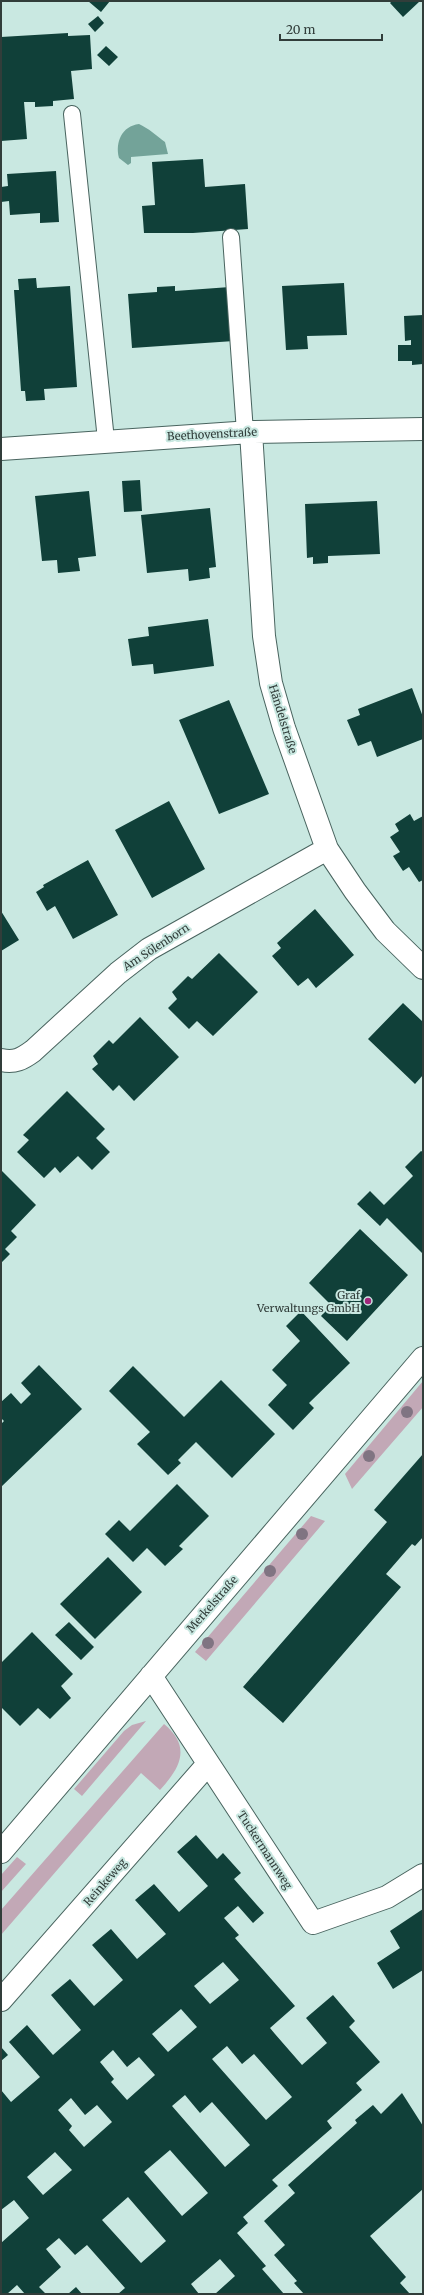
<svg xmlns="http://www.w3.org/2000/svg" width="424" height="2295" font-family="Merriweather,serif">
  <rect width="100%" height="100%" fill="#c9e8e1"/>
  <path fill="#c2a8b6" d="M 423,1381 L 423,1407 L 352,1489 L 345,1474 Z
    M 311,1516 L 325,1521 L 206,1661 L 195,1652 Z
    M 146,1721 L 82,1796 L 74,1789 L 124,1731 L 132,1725 Z
    M 164,1724 C 192,1747 180,1768 160,1790 L 141,1773 L 1,1935 L 1,1910 Z
    M 17,1857 L 26,1864 L 1,1892 L 1,1875 Z"/>
  <path fill="#73a399" d="M 139,124 C 148,128 157,136 165,142 L 168,154 L 131,157 L 131,163 L 128,165 L 119,158 C 115,142 122,126 139,124 Z"/>
  <path fill="#104039" fill-rule="evenodd" d="M 88,1 L 110,1 L 101,12 Z
    M 392,1 L 420,1 L 403,17 L 390,3 Z
    M 98,16 L 104,23 L 95,32 L 88,24 Z
    M 68,33 L 68,36 L 90,35 L 92,69 L 71,71 L 74,99 L 53,101 L 53,106 L 35,107 L 35,102 L 24,102 L 27,139 L 1,141 L 1,37 Z
    M 106,46 L 118,57 L 109,66 L 97,55 Z
    M 203,159 L 205,187 L 245,184 L 248,229 L 193,233 L 144,233 L 142,206 L 155,205 L 152,162 Z
    M 56,171 L 59,222 L 40,223 L 40,213 L 10,215 L 9,201 L 1,202 L 1,187 L 8,186 L 7,174 Z
    M 36,278 L 37,288 L 70,286 L 77,387 L 44,389 L 45,400 L 26,401 L 25,391 L 21,391 L 14,290 L 19,290 L 18,279 Z
    M 344,283 L 347,335 L 307,336 L 308,349 L 286,350 L 282,286 Z
    M 175,286 L 175,291 L 230,287 L 234,341 L 132,348 L 128,294 L 157,292 L 157,287 Z
    M 423,315 L 423,364 L 412,365 L 412,361 L 398,361 L 398,345 L 411,345 L 411,340 L 405,341 L 404,316 Z
    M 140,480 L 142,511 L 124,512 L 122,481 Z
    M 89,491 L 96,556 L 78,558 L 80,571 L 58,573 L 57,560 L 42,561 L 35,496 Z
    M 377,501 L 380,554 L 328,556 L 328,563 L 313,564 L 313,557 L 307,558 L 305,504 Z
    M 210,508 L 216,567 L 209,568 L 210,578 L 189,581 L 188,569 L 147,573 L 141,515 Z
    M 208,619 L 214,666 L 154,674 L 153,664 L 132,666 L 128,639 L 149,636 L 148,627 Z
    M 412,688 L 423,717 L 423,739 L 377,757 L 371,741 L 358,746 L 347,720 L 360,715 L 358,709 Z
    M 229,700 L 269,794 L 219,814 L 179,720 Z
    M 169,801 L 205,869 L 152,898 L 115,830 Z
    M 410,814 L 414,821 L 423,816 L 423,880 L 419,882 L 409,867 L 403,871 L 393,856 L 400,852 L 390,837 L 399,831 L 395,824 Z
    M 88,860 L 118,915 L 73,939 L 55,906 L 47,911 L 36,892 L 44,887 L 43,885 Z
    M 315,909 L 354,955 L 316,988 L 308,978 L 298,986 L 272,956 L 281,948 L 277,943 Z
    M 1,911 L 19,940 L 1,951 Z
    M 219,953 L 258,992 L 213,1036 L 197,1021 L 189,1029 L 168,1008 L 177,999 L 172,992 L 188,976 L 192,979 Z
    M 403,1003 L 423,1022 L 423,1075 L 415,1084 L 368,1039 Z
    M 140,1017 L 179,1057 L 134,1101 L 119,1085 L 113,1091 L 92,1069 L 98,1064 L 93,1056 L 109,1040 L 113,1044 Z
    M 67,1091 L 105,1129 L 96,1138 L 110,1152 L 92,1170 L 78,1156 L 60,1173 L 55,1167 L 44,1178 L 17,1152 L 29,1140 L 23,1135 Z
    M 421,1151 L 423,1152 L 423,1254 L 387,1218 L 380,1226 L 357,1204 L 370,1191 L 384,1205 L 413,1176 L 405,1167 Z
    M 1,1170 L 36,1205 L 11,1231 L 17,1237 L 5,1249 L 10,1254 L 1,1263 Z
    M 360,1229 L 408,1275 L 347,1341 L 321,1316 L 331,1305 L 309,1283 Z
    M 301,1311 L 350,1363 L 309,1403 L 314,1408 L 293,1430 L 268,1405 L 287,1385 L 272,1370 L 300,1341 L 286,1326 Z
    M 39,1365 L 82,1409 L 1,1487 L 1,1424 L 4,1421 L 1,1418 L 1,1402 L 11,1393 L 21,1404 L 31,1394 L 21,1383 Z
    M 133,1366 L 184,1417 L 221,1380 L 275,1434 L 232,1478 L 196,1442 L 178,1460 L 181,1463 L 168,1475 L 137,1444 L 150,1432 L 109,1391 Z
    M 423,1454 L 423,1537 L 415,1546 L 412,1544 L 386,1574 L 401,1587 L 283,1723 L 243,1687 L 387,1522 L 374,1510 Z
    M 177,1484 L 209,1516 L 179,1546 L 183,1549 L 165,1566 L 147,1548 L 133,1562 L 105,1534 L 119,1520 L 130,1531 Z
    M 108,1557 L 142,1592 L 95,1639 L 60,1604 Z
    M 69,1622 L 94,1647 L 81,1660 L 55,1635 Z
    M 32,1632 L 73,1674 L 61,1686 L 71,1698 L 50,1719 L 38,1708 L 20,1726 L 1,1707 L 1,1663 Z
    M 196,1835 L 217,1859 L 223,1853 L 241,1873 L 234,1879 L 264,1913 L 253,1923 L 238,1906 L 224,1918 L 239,1935 L 235,1938 L 295,2006 L 270,2028 L 275,2034 L 302,2065 L 327,2043 L 306,2018 L 333,1995 L 355,2021 L 349,2027 L 380,2062 L 356,2083 L 362,2090 L 327,2121 L 332,2128 L 272,2180 L 278,2186 L 243,2217 L 248,2223 L 237,2233 L 266,2266 L 262,2269 L 284,2294 L 215,2294 L 235,2276 L 220,2259 L 191,2284 L 199,2294 L 118,2294 L 125,2288 L 87,2245 L 75,2255 L 59,2238 L 46,2249 L 61,2267 L 39,2287 L 45,2293 L 25,2294 L 17,2285 L 7,2294 L 1,2294 L 1,2243 L 29,2218 L 14,2200 L 1,2210 L 1,2090 L 11,2102 L 40,2077 L 9,2042 L 27,2025 L 53,2055 L 81,2030 L 51,1995 L 70,1979 L 94,2006 L 123,1980 L 92,1945 L 111,1929 L 137,1959 L 166,1934 L 135,1900 L 154,1884 L 179,1912 L 208,1886 L 177,1852 ZM 223,1962 L 239,1980 L 210,2004 L 194,1986 ZM 181,2009 L 197,2027 L 168,2052 L 152,2034 ZM 227,2046 L 242,2064 L 254,2054 L 292,2097 L 266,2120 L 212,2059 ZM 113,2050 L 127,2067 L 139,2057 L 155,2075 L 127,2100 L 111,2082 L 114,2079 L 100,2062 ZM 185,2095 L 200,2113 L 212,2102 L 250,2145 L 225,2167 L 172,2106 ZM 71,2098 L 85,2115 L 97,2105 L 112,2122 L 84,2147 L 69,2130 L 72,2126 L 58,2110 ZM 170,2150 L 208,2193 L 182,2216 L 144,2172 ZM 55,2152 L 72,2170 L 43,2195 L 27,2177 ZM 128,2197 L 166,2241 L 141,2263 L 102,2220 Z
    M 423,1909 L 423,1970 L 393,1989 L 377,1963 L 400,1948 L 390,1931 Z
    M 1,2047 L 8,2055 L 1,2061 Z
    M 402,2093 L 423,2126 L 423,2189 L 370,2236 L 406,2277 L 400,2283 L 410,2294 L 304,2294 L 294,2283 L 297,2281 L 274,2255 L 285,2245 L 264,2221 L 295,2193 L 288,2185 L 357,2123 L 355,2120 L 373,2105 L 381,2114 Z
    M 76,2287 L 82,2294 L 68,2294 Z"/>
  <g fill="none" stroke-linecap="round" stroke-linejoin="round">
    <defs>
      <path id="lane" d="M 72,114 L 106,440
        M 231,237 L 245,432"/>
      <path id="street" d="M 251,432 L 264,636 L 271,683 L 284,728 L 327,849 L 355,891 L 385,931 L 423,968
        M 1,449 L 251,432 L 423,429
        M 1,1060 C 15,1063 22,1059 33,1051 L 118,973 L 149,949 L 327,849
        M 151,1676 L 313,1923 L 387,1897 L 423,1875
        M 1,1852 L 423,1358
        M 1,2000 L 208,1764"/>
    </defs>
    <use href="#lane" stroke="#49645f" stroke-width="18"/>
    <use href="#street" stroke="#49645f" stroke-width="24"/>
    <use href="#lane" stroke="#fff" stroke-width="16"/>
    <use href="#street" stroke="#fff" stroke-width="22"/>
  </g>
  <g fill="#807482">
    <circle cx="407" cy="1412" r="6"/>
    <circle cx="369" cy="1456" r="6"/>
    <circle cx="302" cy="1534" r="6"/>
    <circle cx="270" cy="1571" r="6"/>
    <circle cx="208" cy="1643" r="6"/>
  </g>
  <circle fill="#a0267b" stroke="#c9e8e1" stroke-width="1.5" cx="368" cy="1301" r="4"/>
  <g text-anchor="middle" dominant-baseline="central" stroke-width="4" stroke-linejoin="round" paint-order="stroke">
    <g font-size="11" fill="#313d3a" stroke="#c9e8e1">
      <text transform="translate(212 434) rotate(-3)">Beethovenstraße</text>
      <text transform="translate(283 719) rotate(73)">Händelstraße</text>
      <text transform="translate(156 947) rotate(-33)">Am Sölenborn</text>
      <text transform="translate(212 1604) rotate(-49)">Merkelstraße</text>
      <text transform="translate(265 1850) rotate(57)">Tuckermannweg</text>
      <text transform="translate(105 1882) rotate(-49)">Reinkeweg</text>
    </g>
    <g font-size="11" fill="#313d3a" stroke="#c9e8e1" text-anchor="end">
      <text x="360" y="1295">Graf<tspan x="360" dy="13">Verwaltungs GmbH</tspan></text>
    </g>
  </g>
  <rect width="424" height="2295" fill="none" stroke="#313d3a" stroke-width="4"/>
  <path d="M280 34v6h102v-6" fill="none" stroke="#313d3a" stroke-width="2"/>
  <text x="286" y="34" font-size="12" fill="#313d3a" stroke="#c9e8e1" stroke-width="3" paint-order="stroke">20 m</text>
</svg>
